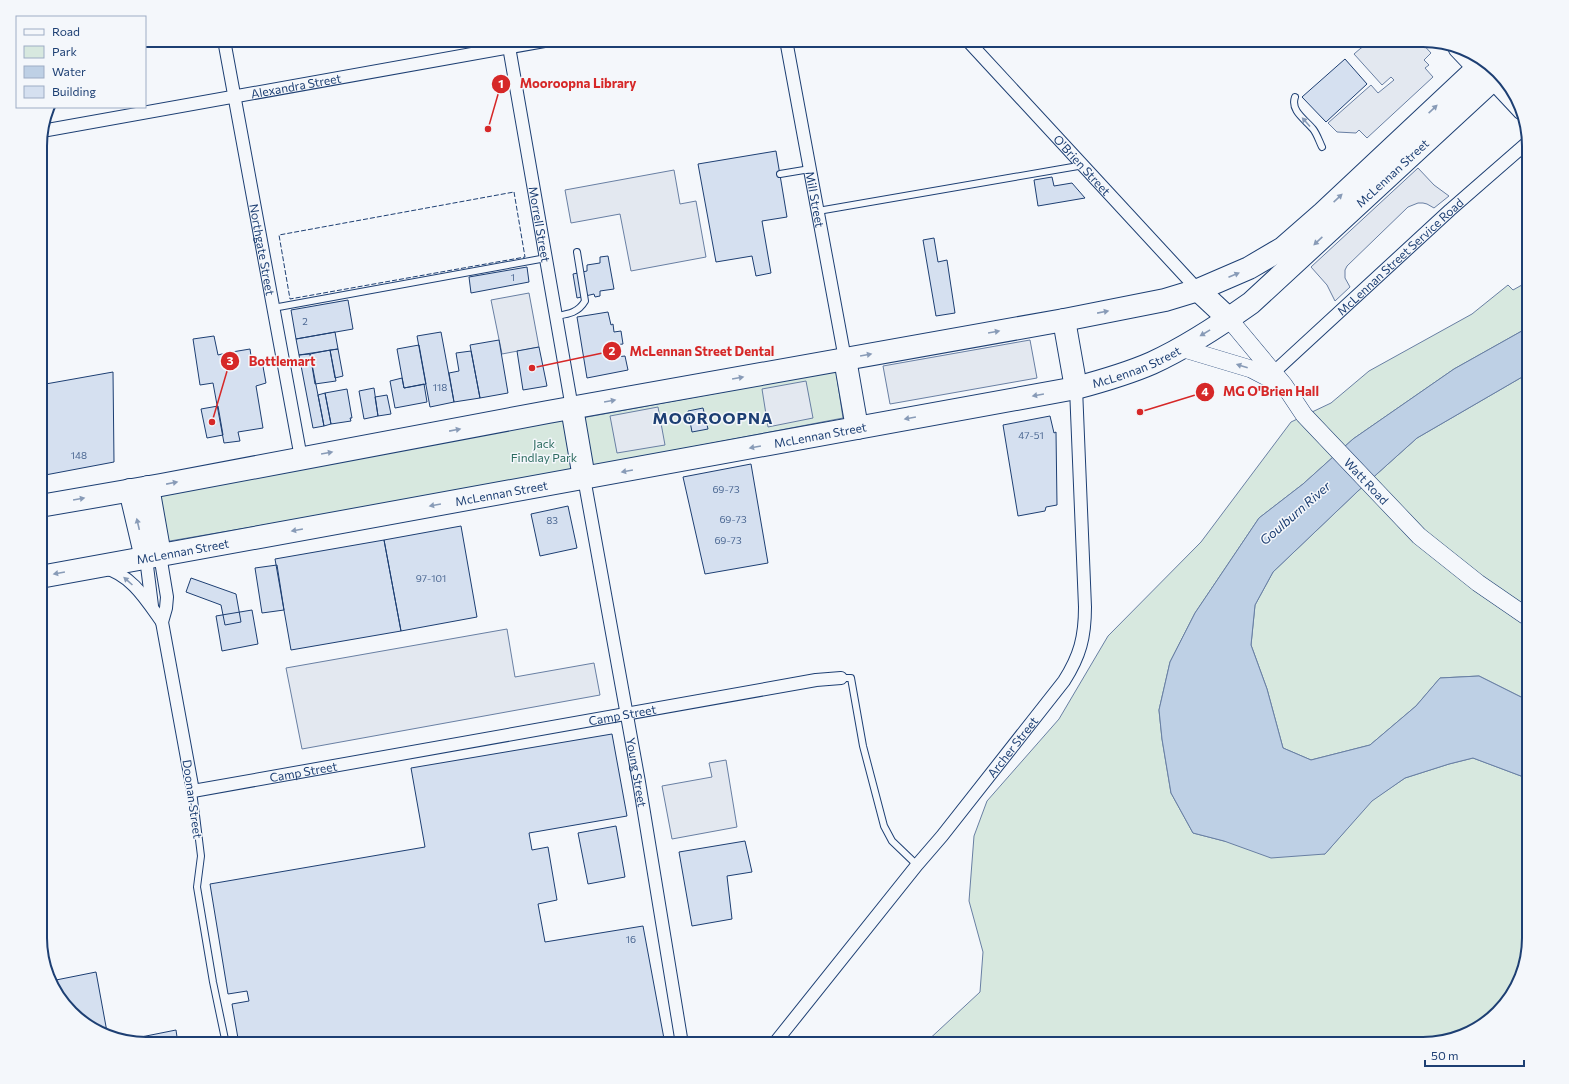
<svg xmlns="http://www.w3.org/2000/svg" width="1569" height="1084" font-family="Commissioner,sans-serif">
  <rect width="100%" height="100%" fill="#f4f7fb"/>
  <path fill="#d7e8df" stroke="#687fa3" d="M 1529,281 L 1529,327 L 1454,369 L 1353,439 L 1303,484 L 1259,518 L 1195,613 L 1170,662 L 1159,710 L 1162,739 L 1171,793 L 1193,833 L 1224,841 L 1325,854 L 1371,801 L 1405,778 L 1449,764 L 1473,758 L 1529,779 L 1529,938 L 1511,997 L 1476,1030 L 1423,1044 L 924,1044 L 980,992 L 983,952 L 969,901 L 974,836 L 987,801 L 1059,719 L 1108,636 L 1201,542 L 1291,422 L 1331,403 L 1369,371 L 1472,314 L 1508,285 L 1513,290 Z
    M 836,371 L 843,418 L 588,467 L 582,418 Z
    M 1529,373 L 1529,701 L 1479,676 L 1440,678 L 1416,706 L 1370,745 L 1311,760 L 1283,748 L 1267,689 L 1251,645 L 1255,605 L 1273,572 L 1358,491 L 1417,438 Z
    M 567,418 L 574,472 L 164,542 L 155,494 Z"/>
  <path fill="#e3e8f0" stroke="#687fa3" d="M 1377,40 L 1419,40 L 1431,53 L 1424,60 L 1429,65 L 1425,68 L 1433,77 L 1367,138 L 1359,130 L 1356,133 L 1337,132 L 1328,123 L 1371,85 L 1378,93 L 1394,80 L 1391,77 L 1382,85 L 1354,54 L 1361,48 Z
    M 1418,168 L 1434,185 L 1449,196 L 1434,208 L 1427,204 L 1423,203 L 1418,203 L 1408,207 L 1347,266 L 1345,270 L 1345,278 L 1350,287 L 1335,301 L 1327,285 L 1311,267 Z
    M 674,170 L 680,204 L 696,201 L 706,257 L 631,271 L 620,214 L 571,223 L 565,190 Z
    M 529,293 L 539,347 L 502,354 L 491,300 Z
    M 1030,340 L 1037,378 L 890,404 L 883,366 Z
    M 806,381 L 813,418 L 768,427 L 762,389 Z
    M 658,407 L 665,445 L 617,453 L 610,416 Z
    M 507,629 L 515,677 L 594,663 L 600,695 L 302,749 L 286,668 Z
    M 726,760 L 737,827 L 672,839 L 662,786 L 712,777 L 709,763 Z"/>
  <path fill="#bed0e5" stroke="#687fa3" d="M 1529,327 L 1529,373 L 1417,438 L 1358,491 L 1273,572 L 1255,605 L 1251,645 L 1267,689 L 1283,748 L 1311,760 L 1370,745 L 1416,706 L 1440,678 L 1479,676 L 1529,701 L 1529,779 L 1473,758 L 1449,764 L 1405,778 L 1372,801 L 1325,854 L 1271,858 L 1224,841 L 1193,833 L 1171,793 L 1162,739 L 1159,710 L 1170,662 L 1195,613 L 1259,518 L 1303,484 L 1353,439 L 1454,369 Z"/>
  <path fill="#d5e0f0" stroke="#1d3f73" d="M 1345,59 L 1367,84 L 1326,122 L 1302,97 Z
    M 776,151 L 787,217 L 762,221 L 771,273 L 756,276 L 752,256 L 716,262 L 698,164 Z
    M 1052,177 L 1054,186 L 1072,183 L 1085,198 L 1038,206 L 1034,180 Z
    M 934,238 L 938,262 L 947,260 L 955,313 L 936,316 L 923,240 Z
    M 608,256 L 614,289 L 600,291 L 600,296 L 595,297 L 594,294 L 577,298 L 573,274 L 587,271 L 587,265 L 600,263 L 600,257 Z
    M 527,267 L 529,282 L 471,293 L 469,277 Z
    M 348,300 L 353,329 L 296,339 L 291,310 Z
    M 608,312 L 611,325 L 613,324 L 614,332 L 621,331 L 623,344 L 614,345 L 616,357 L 625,356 L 628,370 L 587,378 L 577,317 Z
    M 335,332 L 338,349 L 299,355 L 296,339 Z
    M 441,332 L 454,402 L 430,407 L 417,336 Z
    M 214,336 L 218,355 L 226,353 L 227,359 L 233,357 L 232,352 L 250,349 L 252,363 L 262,361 L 266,383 L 256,386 L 263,428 L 238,432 L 240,441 L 224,443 L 213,383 L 200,385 L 193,339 Z
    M 499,340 L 508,393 L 480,398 L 470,345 Z
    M 419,345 L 426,384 L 404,388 L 397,349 Z
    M 539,347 L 547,386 L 523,390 L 517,351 Z
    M 338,349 L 343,376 L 335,378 L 330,350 Z
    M 330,350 L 336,381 L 315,384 L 310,354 Z
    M 471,351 L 480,398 L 454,402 L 449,373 L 459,371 L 456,353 Z
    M 310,354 L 324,426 L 313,428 L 299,355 Z
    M 113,372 L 114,462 L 40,476 L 40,385 Z
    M 402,378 L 404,388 L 424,384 L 427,402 L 395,408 L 390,381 Z
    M 374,388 L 378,416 L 364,419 L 359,391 Z
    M 347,389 L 352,418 L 350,418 L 351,421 L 331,424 L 325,393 Z
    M 325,393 L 331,424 L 324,426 L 318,395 Z
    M 387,395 L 391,414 L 378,416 L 375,397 Z
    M 218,406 L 223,435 L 207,438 L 201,409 Z
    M 703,408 L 708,429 L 692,432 L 688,411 Z
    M 1050,416 L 1054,433 L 1056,432 L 1057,505 L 1046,507 L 1045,511 L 1018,516 L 1003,425 Z
    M 751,464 L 768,563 L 705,574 L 683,477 Z
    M 568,506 L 577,548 L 540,556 L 531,514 Z
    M 461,526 L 477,617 L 401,631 L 384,540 Z
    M 384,540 L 401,631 L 291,650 L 275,559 Z
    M 277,565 L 284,610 L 262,613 L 255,568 Z
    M 191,578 L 236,594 L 241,622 L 225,625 L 221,605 L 186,592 Z
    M 252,610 L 258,644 L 222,651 L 216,616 Z
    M 612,734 L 627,816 L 529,833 L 532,850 L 548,847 L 557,900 L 538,904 L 545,942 L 643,926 L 665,1044 L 239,1044 L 232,1004 L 249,1001 L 247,991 L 228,994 L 210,884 L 425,847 L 411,768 Z
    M 616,826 L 625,877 L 588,884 L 578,833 Z
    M 745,841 L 752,872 L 727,876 L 732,919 L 692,926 L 679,852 Z
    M 96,972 L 107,1032 L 87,1026 L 54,991 L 51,981 Z
    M 176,1030 L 178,1044 L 146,1044 L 131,1039 Z"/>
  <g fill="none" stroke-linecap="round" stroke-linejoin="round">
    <defs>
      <path id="lane" d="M 1295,97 C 1290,111 1306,120 1313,129 C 1317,134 1319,141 1322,147
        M 780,174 L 810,169
        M 818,211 L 1084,165
        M 273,308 L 546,258
        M 556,316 C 568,314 578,313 585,301 L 577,252
        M 841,678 L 851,678 L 863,746 L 884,826 L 892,841 L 917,865
        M 193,791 L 201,856 L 197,887 L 213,982 L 226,1044"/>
      <g id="street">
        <path id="s1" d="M 224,40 L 301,458"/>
        <path id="s2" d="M 786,40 L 845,359"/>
        <path id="s3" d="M 967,40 L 1198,290"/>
        <path id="s4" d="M 508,41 L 572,408"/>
        <path d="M 1455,50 L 1475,71"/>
        <path d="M 1491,82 L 1520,113"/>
        <path id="s5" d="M 42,131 L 550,40"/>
        <path id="s6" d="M 1274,372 L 1450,210 L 1528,142"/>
        <path id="s7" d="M 584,478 L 639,782 L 682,1044"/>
        <path id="s8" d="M 160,555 L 167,597 L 166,608 L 162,622 L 193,791 L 816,680 L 841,678"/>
        <path d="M 146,558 L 152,606"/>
        <path d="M 104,568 C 131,574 147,601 162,622"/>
        <path id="s9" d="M 774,1044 L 917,865 L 942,836 L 1064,681 C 1080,656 1085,637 1085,607 L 1076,388"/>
      </g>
      <g id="secondary">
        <path id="s10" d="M 1229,319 L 1284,385 L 1304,415 L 1419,536 L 1478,583 L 1529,618"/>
        <path d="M 1181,348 L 1251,369 L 1278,383"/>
      </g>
      <g id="highway">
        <path d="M 1198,290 L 1229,319"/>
        <path d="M 1064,320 L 1076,388"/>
        <path d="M 845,359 L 857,428"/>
        <path d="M 572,408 L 584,478"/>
        <path d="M 148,487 L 160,555"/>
        <path d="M 130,490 L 146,558"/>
        <path d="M 40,506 L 161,485 L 548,412 L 1064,320 L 1165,300 L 1198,290 L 1249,268 L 1283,248 L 1323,213 L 1485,61"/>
        <path id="s11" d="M 40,577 L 1076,388 C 1102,381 1127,374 1152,363 C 1187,347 1220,325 1251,303 L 1498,75"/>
      </g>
    </defs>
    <use href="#lane" stroke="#1d3f73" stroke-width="8"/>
    <use href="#street" stroke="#1d3f73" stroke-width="14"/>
    <use href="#secondary" stroke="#1d3f73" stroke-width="18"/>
    <use href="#highway" stroke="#1d3f73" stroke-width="24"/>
    <use href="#lane" stroke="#f4f7fb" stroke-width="6"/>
    <use href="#street" stroke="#f4f7fb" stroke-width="12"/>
    <use href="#secondary" stroke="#f4f7fb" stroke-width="17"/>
    <use href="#highway" stroke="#f4f7fb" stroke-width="22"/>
    <path stroke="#1d3f73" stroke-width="1" stroke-dasharray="5 2" stroke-linecap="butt" d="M 514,192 L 525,257 L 290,299 L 279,235 Z"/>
  </g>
  <defs><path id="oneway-solid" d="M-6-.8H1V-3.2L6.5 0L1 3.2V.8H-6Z"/></defs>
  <g fill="#889bb7">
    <use href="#oneway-solid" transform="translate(1433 109) rotate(-43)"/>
    <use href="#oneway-solid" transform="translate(1306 122) rotate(-132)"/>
    <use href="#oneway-solid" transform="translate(1338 198) rotate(-43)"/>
    <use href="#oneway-solid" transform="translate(1318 241) rotate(137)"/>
    <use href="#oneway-solid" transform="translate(1234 275) rotate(-23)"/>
    <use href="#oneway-solid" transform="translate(1103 312) rotate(-11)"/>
    <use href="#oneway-solid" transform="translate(994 332) rotate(-10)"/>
    <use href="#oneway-solid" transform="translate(1205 333) rotate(149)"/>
    <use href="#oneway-solid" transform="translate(866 355) rotate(-10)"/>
    <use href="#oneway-solid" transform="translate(1242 366) rotate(-162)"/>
    <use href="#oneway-solid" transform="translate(738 378) rotate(-10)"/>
    <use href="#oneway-solid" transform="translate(1038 395) rotate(170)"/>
    <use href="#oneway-solid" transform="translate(610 401) rotate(-10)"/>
    <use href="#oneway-solid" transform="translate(910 418) rotate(170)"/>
    <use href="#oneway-solid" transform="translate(455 430) rotate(-11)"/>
    <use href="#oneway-solid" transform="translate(755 447) rotate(170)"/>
    <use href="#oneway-solid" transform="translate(327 453) rotate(-10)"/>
    <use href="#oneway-solid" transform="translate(627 471) rotate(170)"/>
    <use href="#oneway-solid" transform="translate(172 483) rotate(-11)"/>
    <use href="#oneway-solid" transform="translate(79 499) rotate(-10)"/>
    <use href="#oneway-solid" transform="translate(435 505) rotate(170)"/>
    <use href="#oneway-solid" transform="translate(138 524) rotate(-103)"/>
    <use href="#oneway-solid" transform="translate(297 530) rotate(170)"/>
    <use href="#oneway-solid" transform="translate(59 573) rotate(170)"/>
    <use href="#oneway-solid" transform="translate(128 581) rotate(-138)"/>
  </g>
  <g text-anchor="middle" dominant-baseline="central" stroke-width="3" stroke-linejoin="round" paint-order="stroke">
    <g font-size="10" fill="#4b6792">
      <text x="513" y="277">1</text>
      <text x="305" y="321">2</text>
      <text x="440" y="387">118</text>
      <text x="1031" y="435">47-51</text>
      <text x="79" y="455">148</text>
      <text x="726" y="489">69-73</text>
      <text x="733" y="519">69-73</text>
      <text x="552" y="520">83</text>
      <text x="728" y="540">69-73</text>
      <text x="431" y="578">97-101</text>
      <text x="631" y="939">16</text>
    </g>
    <g font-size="12" fill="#1d3f73" stroke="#f4f7fb">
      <text stroke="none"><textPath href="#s5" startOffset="258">Alexandra Street</textPath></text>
      <text stroke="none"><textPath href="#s3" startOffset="170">O'Brien Street</textPath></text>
      <text stroke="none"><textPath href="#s11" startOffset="1441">McLennan Street</textPath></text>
      <text stroke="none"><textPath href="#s2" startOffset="162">Mill Street</textPath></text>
      <text stroke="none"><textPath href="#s4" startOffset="186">Morrell Street</textPath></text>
      <text stroke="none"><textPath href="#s1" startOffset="213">Northgate Street</textPath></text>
      <text stroke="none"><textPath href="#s6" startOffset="171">McLennan Street Service Road</textPath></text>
      <text stroke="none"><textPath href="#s11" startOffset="1117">McLennan Street</textPath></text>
      <text stroke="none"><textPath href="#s11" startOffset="793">McLennan Street</textPath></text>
      <text stroke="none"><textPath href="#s10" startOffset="213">Watt Road</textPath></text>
      <text stroke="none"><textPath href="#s11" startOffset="469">McLennan Street</textPath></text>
      <text stroke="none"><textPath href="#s11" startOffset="145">McLennan Street</textPath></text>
      <text stroke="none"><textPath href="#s8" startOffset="676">Camp Street</textPath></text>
      <text stroke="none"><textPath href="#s9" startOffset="381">Archer Street</textPath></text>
      <text stroke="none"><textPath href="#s8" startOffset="352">Camp Street</textPath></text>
      <text stroke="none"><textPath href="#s7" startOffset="299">Young Street</textPath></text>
      <text transform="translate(193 799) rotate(82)">Doonan Street</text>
    </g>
    <g font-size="12" fill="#2c6c60" stroke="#f4f7fb">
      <text x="544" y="443">Jack<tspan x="544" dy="14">Findlay Park</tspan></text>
    </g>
    <g font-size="13" font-style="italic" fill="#1d3f73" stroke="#f4f7fb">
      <text transform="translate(1295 513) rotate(-41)">Goulburn River</text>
    </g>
    <g font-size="16" font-weight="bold" letter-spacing="1" fill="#1d3f73" stroke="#f4f7fb">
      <text x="713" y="417">MOOROOPNA</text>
    </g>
  </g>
  <path d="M0 0H1569V1084H0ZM146 47H1423A99 99 0 0 1 1522 146V938A99 99 0 0 1 1423 1037H146A99 99 0 0 1 47 938V146A99 99 0 0 1 146 47Z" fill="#f4f7fb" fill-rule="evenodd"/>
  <path fill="none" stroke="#1d3f73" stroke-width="2" d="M146 47H1423A99 99 0 0 1 1522 146V938A99 99 0 0 1 1423 1037H146A99 99 0 0 1 47 938V146A99 99 0 0 1 146 47Z"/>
  <path fill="none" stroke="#d62828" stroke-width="1.5" d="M488 129L501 84M532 368L612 351M212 422L230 361M1140 412L1205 392"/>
  <g fill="#d62828" stroke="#f4f7fb" stroke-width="1.5">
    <circle cx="488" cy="129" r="4"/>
    <circle cx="532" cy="368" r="4"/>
    <circle cx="212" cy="422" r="4"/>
    <circle cx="1140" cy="412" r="4"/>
    <circle cx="501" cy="84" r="10"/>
    <circle cx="612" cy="351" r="10"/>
    <circle cx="230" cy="361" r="10"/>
    <circle cx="1205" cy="392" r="10"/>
  </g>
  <g font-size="12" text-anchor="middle" font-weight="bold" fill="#fff">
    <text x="501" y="88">1</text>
    <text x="612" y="355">2</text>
    <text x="230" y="365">3</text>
    <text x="1205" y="396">4</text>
  </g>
  <g font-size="13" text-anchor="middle" font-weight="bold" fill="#d62828" stroke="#f4f7fb" stroke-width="3" stroke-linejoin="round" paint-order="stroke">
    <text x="578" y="88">Mooroopna Library</text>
    <text x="702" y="356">McLennan Street Dental</text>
    <text x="282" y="366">Bottlemart</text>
    <text x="1271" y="396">MG O'Brien Hall</text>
  </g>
  <rect x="16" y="16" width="130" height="92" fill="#f4f7fb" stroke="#9eadc5"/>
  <rect x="24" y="29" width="20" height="6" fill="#f4f7fb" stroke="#9eadc5"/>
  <text x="52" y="36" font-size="12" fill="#1d3f73">Road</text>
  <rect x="24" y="46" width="20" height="12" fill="#d7e8df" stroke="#9eadc5"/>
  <text x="52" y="56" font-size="12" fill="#1d3f73">Park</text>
  <rect x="24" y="66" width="20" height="12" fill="#bed0e5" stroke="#9eadc5"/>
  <text x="52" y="76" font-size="12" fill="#1d3f73">Water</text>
  <rect x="24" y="86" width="20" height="12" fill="#d5e0f0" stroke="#9eadc5"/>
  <text x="52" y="96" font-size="12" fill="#1d3f73">Building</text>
  <path d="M1425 1060v6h99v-6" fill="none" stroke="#1d3f73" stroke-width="2"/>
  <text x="1431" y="1060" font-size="12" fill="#1d3f73" stroke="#f4f7fb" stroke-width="3" paint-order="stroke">50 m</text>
</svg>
